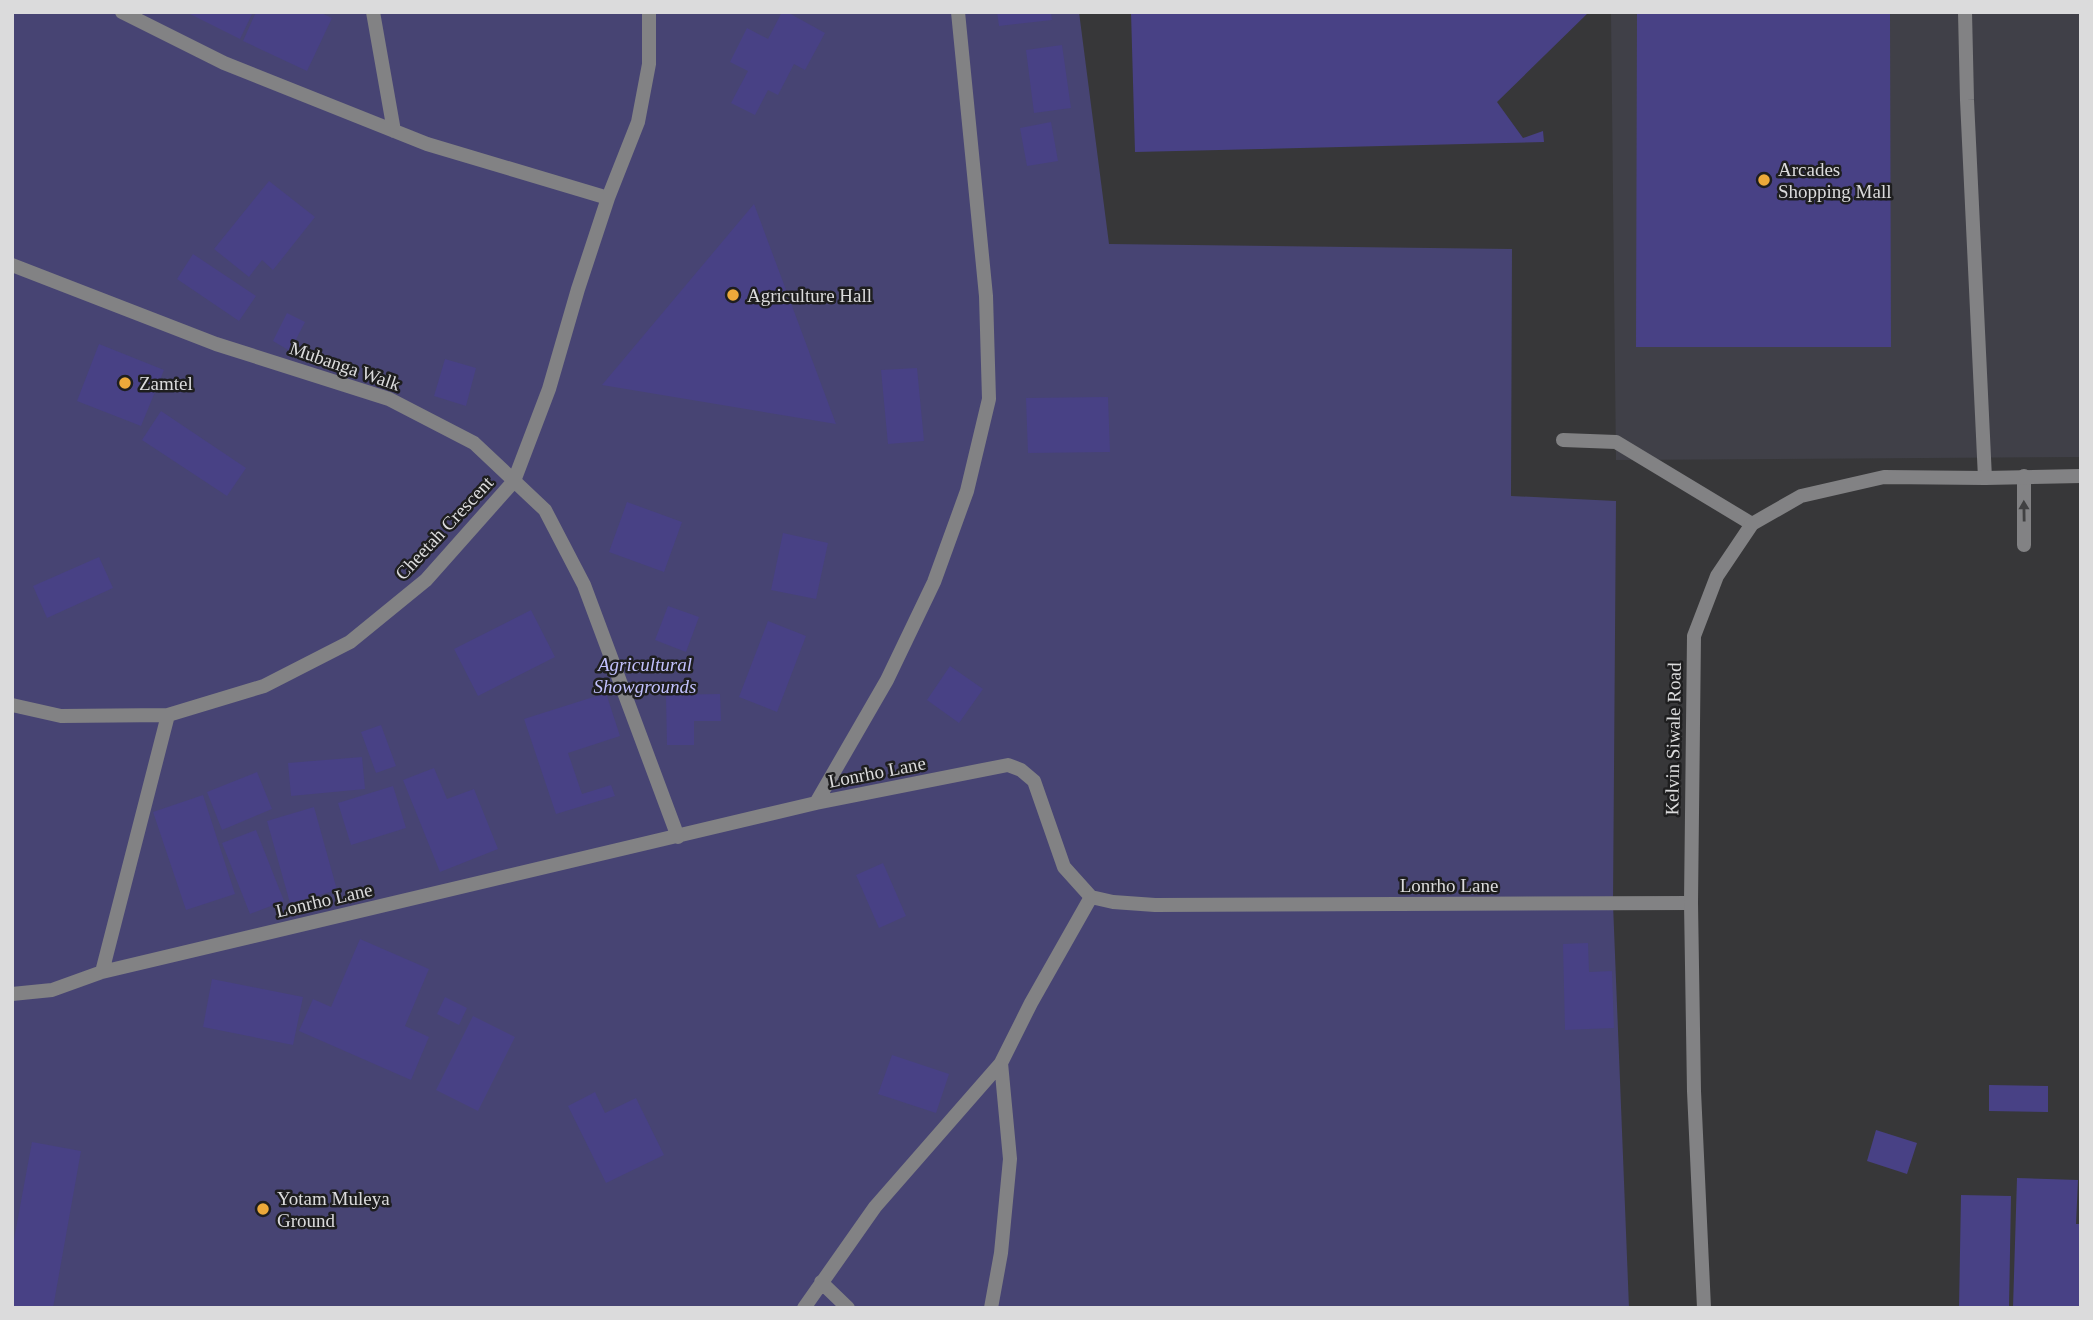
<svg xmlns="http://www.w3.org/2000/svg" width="2093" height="1320" font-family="'Times New Roman',serif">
  <rect width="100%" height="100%" fill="#373739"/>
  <path fill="#404048" d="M 1611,12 L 2081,12 L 2081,457 L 1616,460 Z"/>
  <path fill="#474473" d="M 12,12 L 1079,12 L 1109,244 L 1512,249 L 1511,496 L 1616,501 L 1613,904 L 1629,1308 L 12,1308 Z"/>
  <path fill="#484185" d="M 186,12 L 253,12 L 240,39 Z
    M 256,12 L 319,12 L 332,18 L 307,71 L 243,41 Z
    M 782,12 L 787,12 L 825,33 L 805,70 L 794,64 L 778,95 L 768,90 L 755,115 L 731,103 L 748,71 L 730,62 L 747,28 L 768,39 Z
    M 997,12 L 1051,12 L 1052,20 L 999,26 Z
    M 1131,12 L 1589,12 L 1497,102 L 1523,138 L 1543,131 L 1544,142 L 1135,152 Z
    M 1637,12 L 1890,12 L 1891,347 L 1636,347 Z
    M 1062,45 L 1071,108 L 1034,113 L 1026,50 Z
    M 1051,122 L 1058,161 L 1027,166 L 1020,128 Z
    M 269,181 L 315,217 L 273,270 L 262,260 L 249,277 L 214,249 Z
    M 754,204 L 836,424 L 602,385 Z
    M 193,254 L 256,296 L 239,321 L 177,279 Z
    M 287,313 L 305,322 L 290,351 L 273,341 Z
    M 99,344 L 164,370 L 141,426 L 77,401 Z
    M 445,359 L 476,368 L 466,406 L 434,396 Z
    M 917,368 L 924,441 L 888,444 L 881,370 Z
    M 1108,397 L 1110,452 L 1028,453 L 1026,398 Z
    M 161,411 L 246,468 L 227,496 L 142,440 Z
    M 627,502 L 682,522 L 664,572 L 609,552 Z
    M 783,533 L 828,543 L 816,599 L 771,590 Z
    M 99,557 L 113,588 L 47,618 L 33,586 Z
    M 668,606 L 699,617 L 686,652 L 655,640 Z
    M 531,610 L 555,657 L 478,696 L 454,649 Z
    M 768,621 L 806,636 L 777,712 L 739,697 Z
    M 950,666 L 983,689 L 959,723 L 927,700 Z
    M 606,693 L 620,736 L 568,753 L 582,794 L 611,785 L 615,796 L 556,814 L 524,719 Z
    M 720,694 L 721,721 L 694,721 L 694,745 L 667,745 L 666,695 Z
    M 381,725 L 396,766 L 376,773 L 361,732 Z
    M 362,757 L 365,789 L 291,796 L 288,763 Z
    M 434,768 L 447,799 L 474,789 L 498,849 L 440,872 L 403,780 Z
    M 257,772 L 272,809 L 222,830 L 207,792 Z
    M 393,786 L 406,828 L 351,845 L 338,803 Z
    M 203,795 L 235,894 L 186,910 L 153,812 Z
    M 314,807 L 337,890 L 290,903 L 267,821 Z
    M 256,830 L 284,901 L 250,914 L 222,843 Z
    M 883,863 L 906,916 L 879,928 L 856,875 Z
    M 360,939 L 429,969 L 405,1026 L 429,1037 L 411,1080 L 299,1031 L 313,999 L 331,1007 Z
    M 1588,943 L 1589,972 L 1612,971 L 1614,1028 L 1565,1030 L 1563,944 Z
    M 212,979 L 303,997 L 293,1045 L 203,1027 Z
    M 445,997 L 467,1008 L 459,1025 L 437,1014 Z
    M 473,1016 L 515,1037 L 478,1111 L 436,1090 Z
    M 892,1055 L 949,1074 L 936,1113 L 878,1094 Z
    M 1989,1085 L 2048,1086 L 2048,1112 L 1989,1111 Z
    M 595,1092 L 605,1113 L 636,1098 L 664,1155 L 606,1183 L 568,1106 Z
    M 1876,1130 L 1917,1143 L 1907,1174 L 1867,1161 Z
    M 32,1142 L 81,1151 L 53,1308 L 12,1308 L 12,1250 Z
    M 2017,1178 L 2078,1180 L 2076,1224 L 2081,1224 L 2081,1308 L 2013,1308 Z
    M 1961,1195 L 2011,1196 L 2009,1308 L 1959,1308 Z"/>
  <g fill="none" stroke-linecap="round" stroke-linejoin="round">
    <path stroke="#828284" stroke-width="14" d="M 122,12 L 224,63 L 427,144 L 608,198
      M 373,12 L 394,131
      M 1965,12 L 1967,100 L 1985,478
      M 12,265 L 216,344 L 389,399 L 474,443 L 545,510 L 584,585 L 678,837
      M 1563,440 L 1616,442 L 1752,524
      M 2024,476 L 2024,545
      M 12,705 L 61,716 L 168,715 L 264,686 L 350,642 L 426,580 L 514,481 L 549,389 L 578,289 L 608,198 L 638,122 L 649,64 L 649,12
      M 816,803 L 887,680 L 934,582 L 967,491 L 989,399 L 986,296 L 958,12
      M 102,972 L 168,715
      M 12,994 L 52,990 L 102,972 L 816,803 L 1008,765 L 1021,770 L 1034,781 L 1064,867 L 1091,897 L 1113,902 L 1155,905 L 1691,903
      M 821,1282 L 848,1308
      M 804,1308 L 875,1207 L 1001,1063
      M 991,1308 L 1001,1253 L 1010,1159 L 1001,1063 L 1031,1003 L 1091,897"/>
    <path stroke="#828284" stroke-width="14" d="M 1704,1308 L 1694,1091 L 1691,903 L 1694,636 L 1717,576 L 1752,524 L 1801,496 L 1884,477 L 1985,478 L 2081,476"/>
  </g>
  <defs><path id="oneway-solid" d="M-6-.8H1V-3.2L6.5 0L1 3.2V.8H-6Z" transform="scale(1.75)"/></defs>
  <use fill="#414142" href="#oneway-solid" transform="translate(2024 511) rotate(-91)"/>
  <g fill="#eca93a" stroke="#1e1e1f" stroke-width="2.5">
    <circle cx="1764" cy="180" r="7"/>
    <circle cx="733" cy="295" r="7"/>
    <circle cx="125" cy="383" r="7"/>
    <circle cx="263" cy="1209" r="7"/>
  </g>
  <g text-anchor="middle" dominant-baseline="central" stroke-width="5" stroke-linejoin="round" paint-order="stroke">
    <g font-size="19" fill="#dbdbdc" stroke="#1e1e1f" text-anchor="start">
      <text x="1778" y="169">Arcades<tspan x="1778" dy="22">Shopping Mall</tspan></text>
      <text x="747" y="295">Agriculture Hall</text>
      <text x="139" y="383">Zamtel</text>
      <text x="277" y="1198">Yotam Muleya<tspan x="277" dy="22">Ground</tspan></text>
    </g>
    <g font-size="19" fill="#dbdbdc" stroke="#1e1e1f">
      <text transform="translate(345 366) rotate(19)">Mubanga Walk</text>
      <text transform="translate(444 528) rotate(-47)">Cheetah Crescent</text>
      <text transform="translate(1673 739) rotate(-89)">Kelvin Siwale Road</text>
      <text transform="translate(877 772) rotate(-11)">Lonrho Lane</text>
      <text x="1449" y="885">Lonrho Lane</text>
      <text transform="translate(324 900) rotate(-13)">Lonrho Lane</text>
    </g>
    <g font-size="19" font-style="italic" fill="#c1c0fc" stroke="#1e1e1f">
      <text x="645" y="664">Agricultural<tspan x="645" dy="22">Showgrounds</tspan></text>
    </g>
  </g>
  <rect width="2093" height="1320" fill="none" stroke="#dbdbdc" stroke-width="28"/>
</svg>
